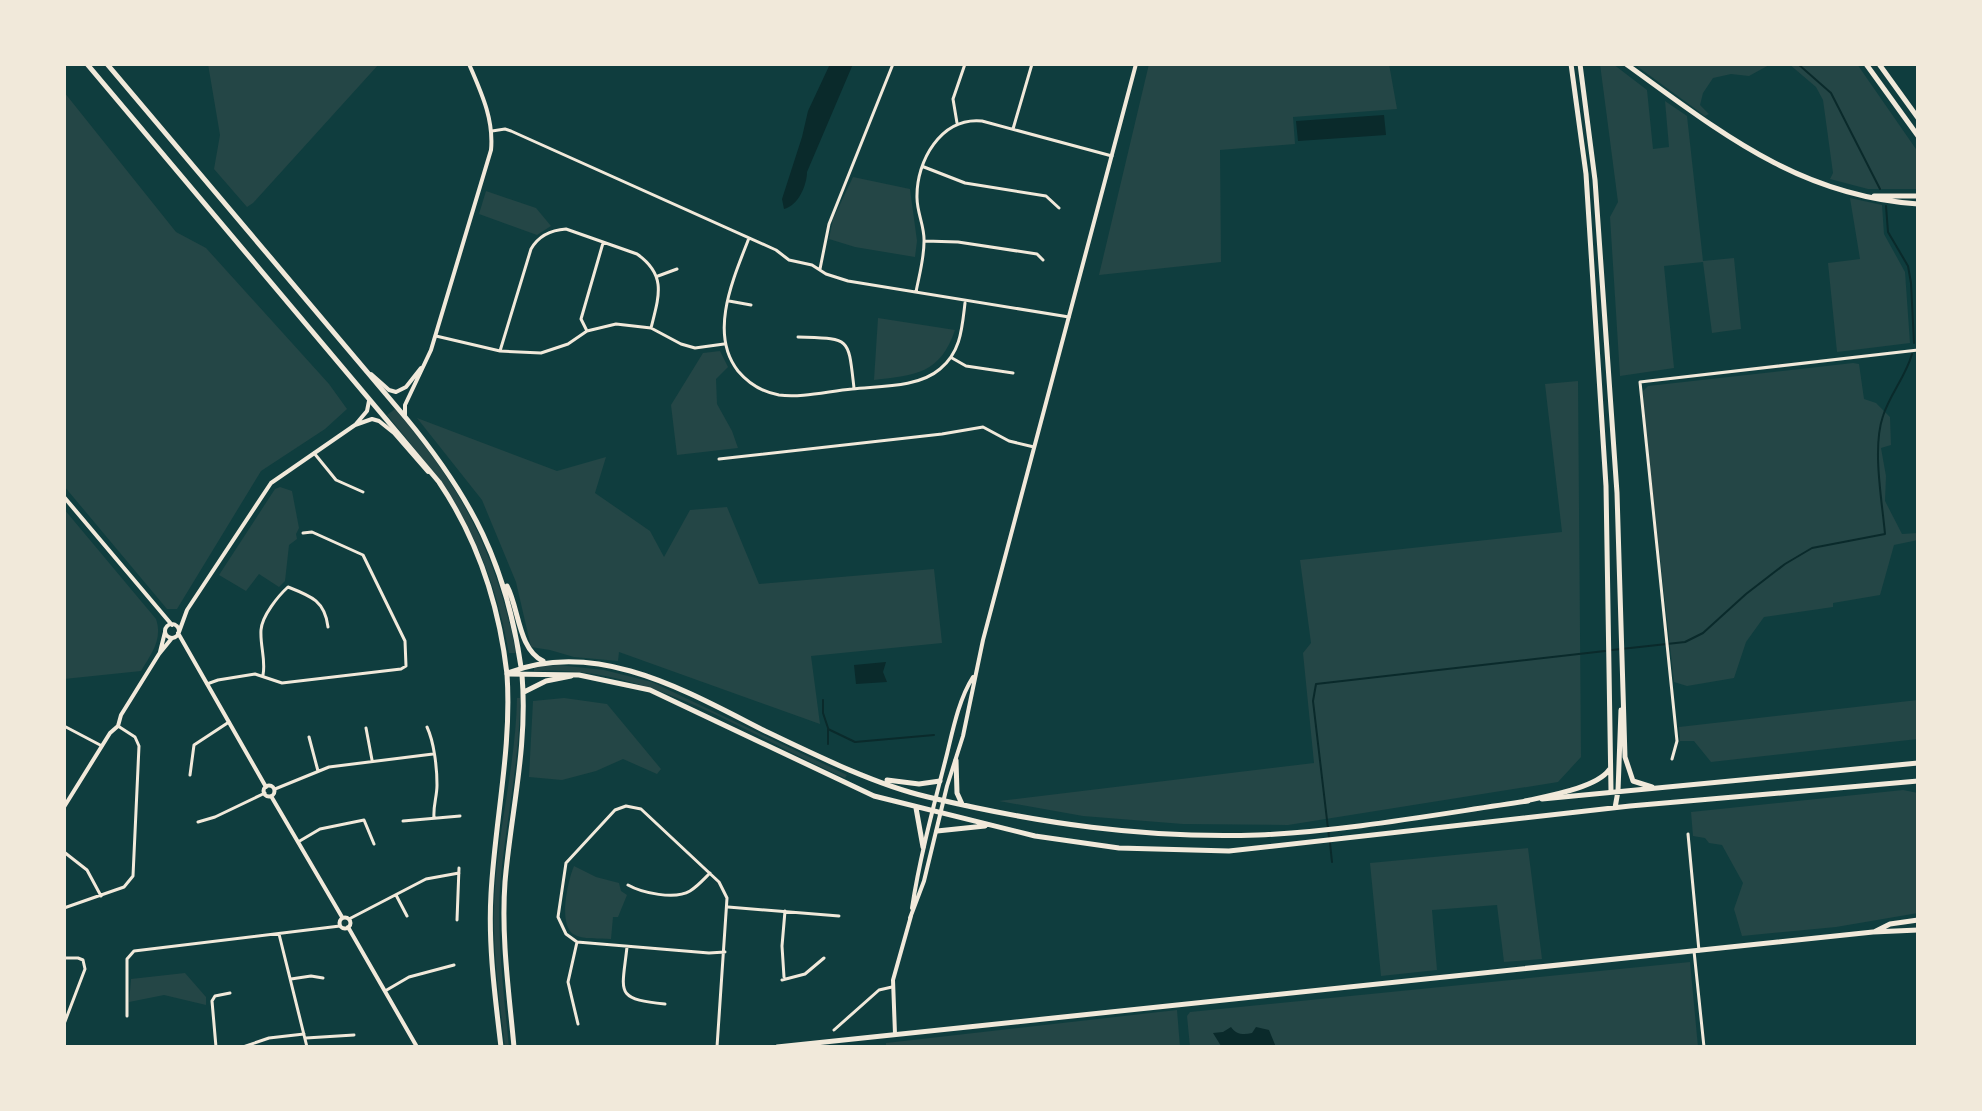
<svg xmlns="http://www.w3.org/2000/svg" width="1982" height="1111" font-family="Ubuntu,sans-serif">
  <rect width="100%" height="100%" fill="#0f3d3e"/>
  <path fill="#244646" d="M 208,64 L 379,64 L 253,203 L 247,207 L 214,169 L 220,135 Z
    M 1149,64 L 1389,64 L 1397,109 L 1293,117 L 1295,144 L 1220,150 L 1221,262 L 1099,275 Z
    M 1600,64 L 1613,64 L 1647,90 L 1653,149 L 1669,147 L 1665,101 L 1687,116 L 1703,261 L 1734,258 L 1741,329 L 1712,333 L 1703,262 L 1664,266 L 1674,368 L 1620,376 L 1610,217 L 1618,202 Z
    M 1634,64 L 1771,64 L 1749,76 L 1731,74 L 1713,78 L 1703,93 L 1700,105 L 1709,114 L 1705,116 Z
    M 1789,64 L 1857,64 L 1918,152 L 1918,189 L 1868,189 L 1830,179 L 1833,173 L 1823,100 L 1816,87 Z
    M 64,92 L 176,232 L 206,248 L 329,384 L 347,409 L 325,429 L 261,471 L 177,609 L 167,609 L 64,486 Z
    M 853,177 L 910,189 L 917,241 L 915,257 L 855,247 L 829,239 L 833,219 Z
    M 486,191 L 536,208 L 551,226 L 537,235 L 479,214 Z
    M 1850,198 L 1882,205 L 1884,234 L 1905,272 L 1910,343 L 1837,352 L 1828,263 L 1860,259 Z
    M 878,318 L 955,330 C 940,374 916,375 874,380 Z
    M 720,351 L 728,367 L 716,379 L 717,404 L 732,431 L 738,448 L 677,455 L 671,405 L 703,353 Z
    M 1853,363 L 1859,364 L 1864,399 L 1876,403 L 1890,417 L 1891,445 L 1881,448 L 1886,476 L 1885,501 L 1902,534 L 1918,533 L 1918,540 L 1894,545 L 1880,595 L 1833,603 L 1833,607 L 1764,617 L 1746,642 L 1734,678 L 1687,686 L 1674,682 L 1645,424 L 1643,391 L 1648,386 Z
    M 1578,381 L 1581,757 L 1558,782 L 1288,825 L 1183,824 L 1083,816 L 999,801 L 1314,763 L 1303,653 L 1311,643 L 1300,560 L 1562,532 L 1545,384 Z
    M 395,409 C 461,487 496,551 516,653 L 509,653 C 489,547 456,497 387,415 Z
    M 417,418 L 557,471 L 606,457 L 595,493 L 650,531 L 664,557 L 690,510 L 727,507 L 759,584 L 934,569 L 942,643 L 811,656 L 820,724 L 619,652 L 618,661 L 574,657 L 550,650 L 531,647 L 516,582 L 482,500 Z
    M 280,487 L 292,491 L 299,528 L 296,534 L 297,539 L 289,545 L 285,581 L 279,587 L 259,574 L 246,591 L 219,575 L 275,489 Z
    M 64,509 L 156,619 C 163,640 151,654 141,671 L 64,679 Z
    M 558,665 L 604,670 L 652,682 L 847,775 L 845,778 L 834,773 C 738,729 644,664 534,671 L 534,667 Z
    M 517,698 L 520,698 C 520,762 505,824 500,887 C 497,939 504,996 509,1047 L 505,1047 C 499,996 491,941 495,888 C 499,824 516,762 517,698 Z
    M 564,698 L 607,704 L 661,769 L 657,774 L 623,759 L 596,771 L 562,780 L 529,777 L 533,701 Z
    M 1918,700 L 1918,739 L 1711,762 L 1694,741 L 1680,741 L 1679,727 Z
    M 1903,790 L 1918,793 L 1918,913 L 1836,927 L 1742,936 L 1734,909 L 1743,883 L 1722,845 L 1709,843 L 1705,838 L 1693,836 L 1691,812 Z
    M 1528,848 L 1542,959 L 1504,962 L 1497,905 L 1432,910 L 1437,970 L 1381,976 L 1370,863 Z
    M 574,866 L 596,877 L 619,883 L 621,891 L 627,895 L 618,917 L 613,917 L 611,939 C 600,938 583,940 573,934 C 558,924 568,880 574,866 Z
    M 1690,962 L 1698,1047 L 1190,1047 L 1187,1016 L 1190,1012 Z
    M 185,973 L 206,997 L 206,1005 L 164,995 L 129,1002 L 131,979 Z
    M 1177,1010 L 1180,1047 L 886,1047 L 886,1043 Z"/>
  <path fill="#0a2a2b" d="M 830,64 L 853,64 L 807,172 C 807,185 798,206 784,209 L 782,199 L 802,137 L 808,111 Z
    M 1384,115 L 1386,135 L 1298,141 L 1296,121 Z
    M 886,662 L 883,672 L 887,682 L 856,684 L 854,665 Z
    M 1231,1027 C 1236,1035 1244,1035 1252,1033 L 1256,1027 L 1269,1030 L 1276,1047 L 1221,1046 L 1213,1033 L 1223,1032 Z"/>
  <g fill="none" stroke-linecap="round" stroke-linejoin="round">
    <path stroke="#0a2a2b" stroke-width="2" d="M 1798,64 L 1831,93 L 1880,189
      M 1886,206 L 1888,232 L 1908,266 L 1911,283 L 1914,343
      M 1612,650 L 1685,642 L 1703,633 L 1746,594 L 1785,564 L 1812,548 L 1885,534 C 1882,500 1872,448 1883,416 C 1890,394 1906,376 1912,354
      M 823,700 L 823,713 L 828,728
      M 828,744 L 828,729 L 855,742 L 934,735
      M 1329,837 L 1313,701 L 1316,684 L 1605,651
      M 1330,843 L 1332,862"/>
    <path stroke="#f1e9da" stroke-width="3" d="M 957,123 L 953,99 L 965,64
      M 1013,129 L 1032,64
      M 492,131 L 505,129 L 511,131 L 776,250 L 789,260 L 812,265 L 826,274 L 848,281 L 1069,317
      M 924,167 L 965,183 L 1046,196 L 1059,208
      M 749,238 C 734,277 708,333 738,371 C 749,384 762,392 779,395 C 802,398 829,391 852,389 C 879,386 918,388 940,369 C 961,352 962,328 965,303
      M 925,241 L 958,242 L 1037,254 L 1043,260
      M 820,269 L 829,224 L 893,64
      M 658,276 L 677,269
      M 916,292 C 919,276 924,259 924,242 C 925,227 917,213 917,198 C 916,161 941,117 982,121 L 1112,156
      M 729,301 L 751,305
      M 587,331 L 581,319 L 603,243
      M 436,336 L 500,351 L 541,353 L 568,344 L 587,331 L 616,324 L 651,328 L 681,344 L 695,348 L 724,344
      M 798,337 C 851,339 848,336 854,388
      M 500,351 L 531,249 C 539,235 551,230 566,229 L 637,254 C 667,275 659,296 651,328
      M 952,358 L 966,366 L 1013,373
      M 314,453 L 336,480 L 363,492
      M 719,459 L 942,434 L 983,427 L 1009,441 L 1034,447
      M 263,675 C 266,660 260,646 261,630 C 262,616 278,596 288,587 C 311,596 325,601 328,627
      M 207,684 L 218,680 L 255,674 L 282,683 L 401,669 L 406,666 L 405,641 L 363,555 L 312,532 L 303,533
      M 64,726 L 102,746
      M 427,727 C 434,742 437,767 437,785 C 437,797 433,805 434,818
      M 366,728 L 372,760
      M 309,737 L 318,771
      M 1672,759 L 1677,741 L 1640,382 L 1918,350
      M 190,775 L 194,745 L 229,722
      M 275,789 L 329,767 L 433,754
      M 403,821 L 460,816
      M 198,822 L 215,817 L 265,793
      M 1688,834 L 1699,951
      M 298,842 L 320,829 L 364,820 L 374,844
      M 64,852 L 87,870 L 101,896
      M 628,885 C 642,893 675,900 690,891 C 698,886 704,879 710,873
      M 396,895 L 407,916
      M 728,907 L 839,916
      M 64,908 L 124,887 L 133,876 L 139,746 L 135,737 L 118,726
      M 349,919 L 426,879 L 459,873
      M 457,920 L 459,868
      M 279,934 L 307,1047
      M 577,942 L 568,982 L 578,1024
      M 627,947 C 622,993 614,999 665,1004
      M 1694,951 L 1704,1047
      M 64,958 L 78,958 L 83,960 L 85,969 L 64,1024
      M 784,977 L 782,946 L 785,911
      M 291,979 L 311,976 L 323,978
      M 782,980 L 805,974 L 824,958
      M 385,991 L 409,977 L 454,965
      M 127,1016 L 127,959 L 134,951 L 340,926
      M 834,1030 L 879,990 L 892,987
      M 306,1038 L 354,1035
      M 216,1047 L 212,1001 L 215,996 L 230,993
      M 243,1047 L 269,1038 L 304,1034
      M 717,1047 L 727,898 L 719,882 L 641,809 L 626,806 L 615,810 L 566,863 L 558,917 L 566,934 L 577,942 L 709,953 L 725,952"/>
    <path stroke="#f1e9da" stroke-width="4" d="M 160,652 L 165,632
      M 64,807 L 110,733 L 118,726 L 121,715 L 159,654 L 172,638"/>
    <path stroke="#f1e9da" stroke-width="4" d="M 371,374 L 389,390 L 396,392 L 406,387 L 421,368
      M 405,415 L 405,405 L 431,350 L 491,150 C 494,119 481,92 469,64
      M 356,424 L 367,411 L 369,401
      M 64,497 L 172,625
      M165 631a7 7 0 1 1 14 0a7 7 0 1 1-14 0Z
      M 179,632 L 187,610 L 271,483 L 355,425 L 372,419 L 379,421 L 394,433 L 428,472
      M 178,633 L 266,787
      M263.5 791a5.5 5.5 0 1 1 11 0a5.5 5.5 0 1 1-11 0Z
      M 271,796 L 342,917
      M 912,908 C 920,856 934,805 947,754 C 953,729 959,699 973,677
      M339.5 923a5.5 5.5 0 1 1 11 0a5.5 5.5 0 1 1-11 0Z
      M 910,918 L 924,881 L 947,786 L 963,736 L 983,640 L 1136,64
      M 348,927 L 417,1047
      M 895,1034 L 893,980 L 911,916"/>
    <path stroke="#f1e9da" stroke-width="5" d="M 1626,64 C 1719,131 1798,196 1918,204
      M 1866,64 L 1918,136
      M 1879,64 L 1918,118
      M 1874,196 L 1918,196
      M 524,692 L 546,681 L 571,676
      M 1874,932 L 1890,924 L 1918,920
      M 501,1047 C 495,996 488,945 491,894 C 495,820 512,748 507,674
      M 514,1047 C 509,992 501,937 505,882 C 511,812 528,746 522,675
      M 777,1047 L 1873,932 L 1918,930"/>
    <path stroke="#f1e9da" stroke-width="5" d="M 87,64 L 439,482 C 478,540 499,605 507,674 L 579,675 L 650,690 L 874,796 L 1035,836 L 1119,848 L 1229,851 L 1630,806 L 1918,781
      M 107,64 L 406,418 C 472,498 506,564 521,667
      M 507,586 C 519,608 518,649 543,661
      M 508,673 C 597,638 688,692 765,731 C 813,754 876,785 928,797 C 1037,823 1145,839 1258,835 C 1348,831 1438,814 1528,801
      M 956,760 L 957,793 L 962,804
      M 887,780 L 919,784 L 940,781
      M 1542,799 L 1918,763
      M 916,808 L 923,847
      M 1615,808 L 1618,791
      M 937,831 L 985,826"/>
    <path stroke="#f1e9da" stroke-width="5" d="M 1571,64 L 1586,174 L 1606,486 L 1611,791
      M 1580,64 L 1595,180 L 1617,493 L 1625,757 L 1633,781 L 1652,787
      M 1618,791 L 1621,710
      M 1525,801 C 1547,796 1596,788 1609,770"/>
  </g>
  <rect width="1982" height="1111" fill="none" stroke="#f1e9da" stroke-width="132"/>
</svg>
